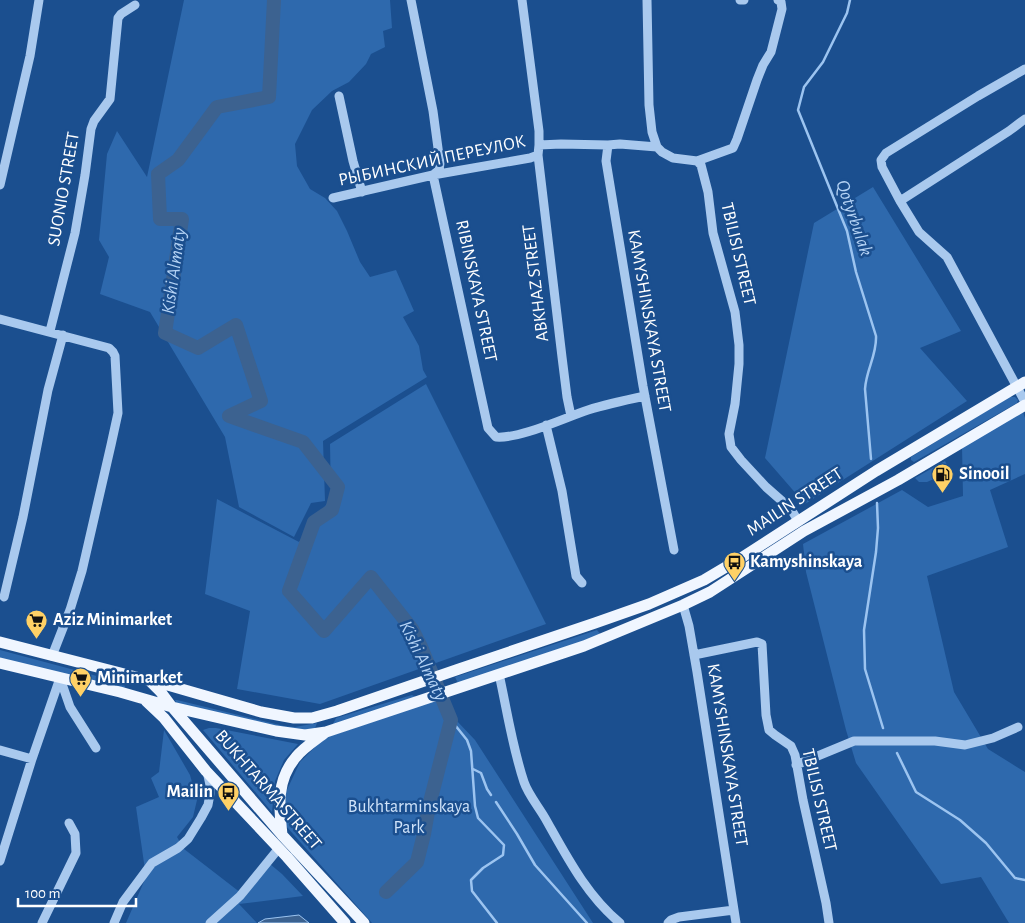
<svg xmlns="http://www.w3.org/2000/svg" width="1025" height="923" font-family="'Alegreya Sans',sans-serif">
  <rect width="100%" height="100%" fill="#1b4f8f"/>
  <path fill="#2e69ad" d="M 184,0 L 390,0 L 392,28 L 383,31 L 385,47 L 371,54 L 366,64 L 349,82 L 332,91 L 312,110 L 295,144 L 297,166 L 310,189 L 325,198 L 337,211 L 347,231 L 360,262 L 370,277 L 396,270 L 414,311 L 403,317 L 419,346 L 423,370 L 427,377 L 323,441 L 325,501 L 311,503 L 294,537 L 239,507 L 225,437 L 150,312 L 100,294 L 109,257 L 99,240 L 107,154 L 117,131 L 147,177 Z
    M 873,187 L 961,331 L 920,348 L 967,401 L 805,504 L 765,458 L 814,223 Z
    M 426,384 L 546,624 L 320,704 L 237,689 L 250,611 L 205,594 L 217,499 L 299,542 L 331,498 L 330,444 Z
    M 1009,397 L 1015,397 L 1018,400 L 1017,403 L 914,462 L 911,460 L 911,457 Z
    M 1023,412 L 1025,418 L 1025,474 L 990,490 L 1008,547 L 927,576 L 954,692 L 988,749 L 1025,772 L 1025,923 L 1009,923 L 981,877 L 941,884 L 856,763 L 846,730 L 806,572 L 803,544 L 902,490 L 928,507 L 963,496 L 962,446 Z
    M 945,461 L 947,465 L 945,474 L 927,482 L 919,482 L 915,478 Z
    M 597,630 L 601,635 L 458,683 L 455,677 Z
    M 0,650 L 108,679 L 124,684 L 125,687 L 124,688 L 0,660 Z
    M 412,695 L 416,697 L 332,726 L 336,718 Z
    M 175,700 L 177,700 L 284,726 L 295,727 L 317,723 L 314,731 L 295,731 L 176,703 Z
    M 437,700 L 475,740 L 593,923 L 372,923 L 286,826 L 285,794 L 300,762 L 324,738 Z
    M 209,728 L 216,728 L 298,744 L 284,760 L 275,781 L 272,812 L 203,730 Z
    M 164,730 L 190,775 L 197,800 L 193,817 L 177,837 L 184,849 L 241,893 L 270,864 L 282,874 L 303,896 L 239,904 L 257,923 L 126,923 L 146,877 L 136,807 L 159,797 L 151,778 L 159,772 Z"/>
  <path fill="#3c6290" stroke="#9cc4f0" d="M 299,915 L 309,923 L 258,923 L 265,919 Z"/>
  <g fill="none" stroke-linecap="round" stroke-linejoin="round">
    <path stroke="#9cc4f0" stroke-width="2.5" d="M 850,0 L 847,13 L 823,62 L 804,87 L 798,110 L 847,231 L 856,272 L 876,336 C 877,355 866,370 865,389 L 871,459
      M 877,503 L 878,528 L 876,552 L 864,630 L 865,669 L 883,728
      M 451,720 L 467,740 L 471,751 L 475,806 L 478,818 L 504,845 L 503,855 L 483,868 L 471,880 L 472,891 L 497,923
      M 897,753 L 916,792 L 960,820 L 986,843 L 1015,878 L 1025,880
      M 473,769 L 481,773 L 487,789 L 491,795
      M 496,802 L 517,834 L 535,865 L 587,923"/>
    <path stroke="#3c6290" stroke-width="14" d="M 274,0 L 269,97 L 217,107 L 178,160 L 158,174 L 160,219 L 182,219 L 165,333 L 198,348 L 236,325 L 261,401 L 229,416 L 303,442 L 338,487 L 332,510 L 314,522 L 289,591 L 324,631 L 371,577 L 412,629 L 421,647 L 451,720 L 429,806 L 424,834 L 417,862 L 386,892"/>
    <path stroke="#a9c9ee" stroke-width="9" d="M 411,0 L 433,111 L 440,163 L 439,170 L 433,175 L 488,428 L 496,437 C 520,439 564,418 588,410 C 607,404 626,400 645,396
      M 522,0 L 539,131 L 539,145 L 561,144 L 608,145
      M 647,0 L 649,105 L 652,132 L 657,147 L 662,152 L 673,158 L 697,161 L 701,165 L 708,192 L 713,233 L 735,312 L 739,345 L 739,364 L 735,404 L 729,434 L 731,447 L 741,460 L 766,487 L 791,509 L 798,521
      M 740,0 L 744,0
      M 1025,69 L 978,96 L 886,153 L 881,160 L 882,167 L 900,201 L 919,232 L 947,257 L 1025,402
      M 339,96 L 353,161 L 362,192
      M 539,145 L 538,155 L 562,357 L 567,397 L 571,416
      M 657,147 L 620,144 L 608,145 L 606,161 L 643,386 L 674,550
      M 697,161 L 733,148 L 737,139 L 757,80 L 763,65 L 771,52 L 782,9 L 781,2 L 778,0
      M 0,185 L 30,56 L 39,0
      M 333,198 L 433,175 L 530,158 L 538,155
      M 900,201 L 1009,131 L 1025,119
      M 0,319 L 109,348 L 113,352 L 115,356 L 118,413 L 111,445 L 82,571 L 70,610 L 52,656
      M 50,331 L 75,233 L 85,175 L 91,129 L 94,121 L 110,99 L 118,18 L 121,14 L 135,5
      M 546,425 L 562,491 L 576,576 L 582,583
      M 4,597 L 23,517 L 48,390 L 63,335
      M 694,655 L 757,642 L 762,644 L 766,715 L 769,730 L 775,735 L 791,746 L 795,755 L 803,800 L 826,903 L 829,923
      M 499,674 C 507,710 512,746 524,782 C 528,794 538,806 545,818 C 566,855 586,895 620,923
      M 0,750 L 32,759
      M 796,765 L 854,741 L 935,741 L 965,745 L 993,738 L 1018,727
      M 0,861 L 32,759 L 60,678 L 70,707 L 96,748
      M 734,910 L 736,923
      M 42,923 L 76,853 L 75,834 L 69,823
      M 114,923 L 123,902 L 152,863 L 178,848 L 188,839 L 201,818 L 208,805 L 210,794 L 210,785 L 207,771
      M 210,923 L 240,896 L 279,848
      M 668,923 L 671,920 L 679,917 L 734,910 L 697,672 L 689,626 L 683,605"/>
    <path stroke="#f0f6ff" stroke-width="11" d="M 0,642 L 171,686 L 261,712 L 294,718 L 312,718 L 337,711 L 459,669 L 595,623 L 649,604 L 704,580 L 741,558 L 876,471 L 1025,382
      M 0,663 L 120,692 L 172,707 L 276,731 L 305,735 L 326,732 L 584,646 L 683,605 L 710,592 L 804,531 L 898,480 L 1025,405
      M 151,682 L 160,691 L 172,707 L 282,835 L 364,923
      M 146,701 L 164,718 L 206,771 L 287,857 L 345,923
      M 282,835 C 279,807 276,780 296,757 C 304,747 316,740 326,732"/>
  </g>
  <defs>
    <symbol id="fuel-pin" viewBox="-11 -11 22 30"><path d="M0 17L-7.5 6A9.5 9.5 0 1 1 7.5 6Z" fill="#ffd166" stroke="#1b4f8f"/><path d="M-5.5-6h7V0h2V4h1.3V-2.5L3-4.5l.8-.8L6-3V5H2.5V1h-1V6h-7ZM-4.2-4.7v3.2H.2V-4.7Z" fill="#111"/></symbol>
    <symbol id="bus-pin" viewBox="-11 -11 22 30"><path d="M0 17L-7.5 6A9.5 9.5 0 1 1 7.5 6Z" fill="#ffd166" stroke="#1b4f8f"/><path d="M-5-6H5V4H4V6H2V4H-2V6H-4V4H-5ZM-3.5-4V0h7V-4ZM-3.5 1.2v1.5H-2V1.2ZM2 1.2v1.5H3.5V1.2Z" fill="#111"/></symbol>
    <symbol id="supermarket-pin" viewBox="-11 -11 22 30"><path d="M0 17L-7.5 6A9.5 9.5 0 1 1 7.5 6Z" fill="#ffd166" stroke="#1b4f8f"/><path d="M-6-5.5h2.5l.6 2H6L4.5 2H-2.5L-4.4-4H-6ZM-1.5 3.2a1.3 1.3 0 1 0 .1 0ZM3 3.2a1.3 1.3 0 1 0 .1 0Z" fill="#111"/></symbol>
  </defs>
  <g fill-rule="evenodd">
    <use href="#fuel-pin" x="930" y="462" width="25" height="34"/>
    <use href="#bus-pin" x="722" y="550" width="25" height="34"/>
    <use href="#supermarket-pin" x="24" y="608" width="25" height="34"/>
    <use href="#supermarket-pin" x="68" y="666" width="25" height="34"/>
    <use href="#bus-pin" x="216" y="780" width="25" height="34"/>
  </g>
  <g text-anchor="middle" dominant-baseline="central" stroke-width="5" stroke-linejoin="round" paint-order="stroke">
    <g font-size="18" fill="#fff" stroke="#1b4f8f">
      <text transform="translate(432 161) rotate(-12)">РЫБИНСКИЙ ПЕРЕУЛОК</text>
      <text transform="translate(64 189) rotate(-80)">SUONIO STREET</text>
      <text transform="translate(738 254) rotate(77)">TBILISI STREET</text>
      <text transform="translate(536 283) rotate(-97)">ABKHAZ STREET</text>
      <text transform="translate(476 291) rotate(78)">RIBINSKAYA STREET</text>
      <text transform="translate(649 321) rotate(80)">KAMYSHINSKAYA STREET</text>
      <text transform="translate(795 502) rotate(-33)">MAILIN STREET</text>
      <text transform="translate(727 755) rotate(81)">KAMYSHINSKAYA STREET</text>
      <text transform="translate(268 790) rotate(49)">BUKHTARMA STREET</text>
      <text transform="translate(819 800) rotate(77)">TBILISI STREET</text>
    </g>
    <g font-size="18" font-weight="bold" fill="#fff" stroke="#1b4f8f" text-anchor="start">
      <text x="959" y="474">Sinooil</text>
      <text x="750" y="562">Kamyshinskaya</text>
      <text x="53" y="620">Aziz Minimarket</text>
      <text x="97" y="678">Minimarket</text>
      <text x="213" y="792" text-anchor="end">Mailin</text>
    </g>
    <g font-size="18" fill="#cfe3fa" stroke="#1b4f8f">
      <text x="409" y="807">Bukhtarminskaya<tspan x="409" dy="21">Park</tspan></text>
    </g>
    <g font-size="19" font-style="italic" fill="#b5d3f5" stroke="#1b4f8f">
      <text transform="translate(854 218) rotate(71)">Qotyrbulak</text>
      <text transform="translate(174 271) rotate(-82)">Kіshі Almaty</text>
      <text transform="translate(423 661) rotate(64)">Kіshі Almaty</text>
    </g>
  </g>
  <path d="M18 898v8h118v-8" fill="none" stroke="#ffffff" stroke-width="2.5"/>
  <text x="25" y="898" font-size="15" fill="#ffffff" stroke="#1b4f8f" stroke-width="4" paint-order="stroke">100 m</text>
</svg>
